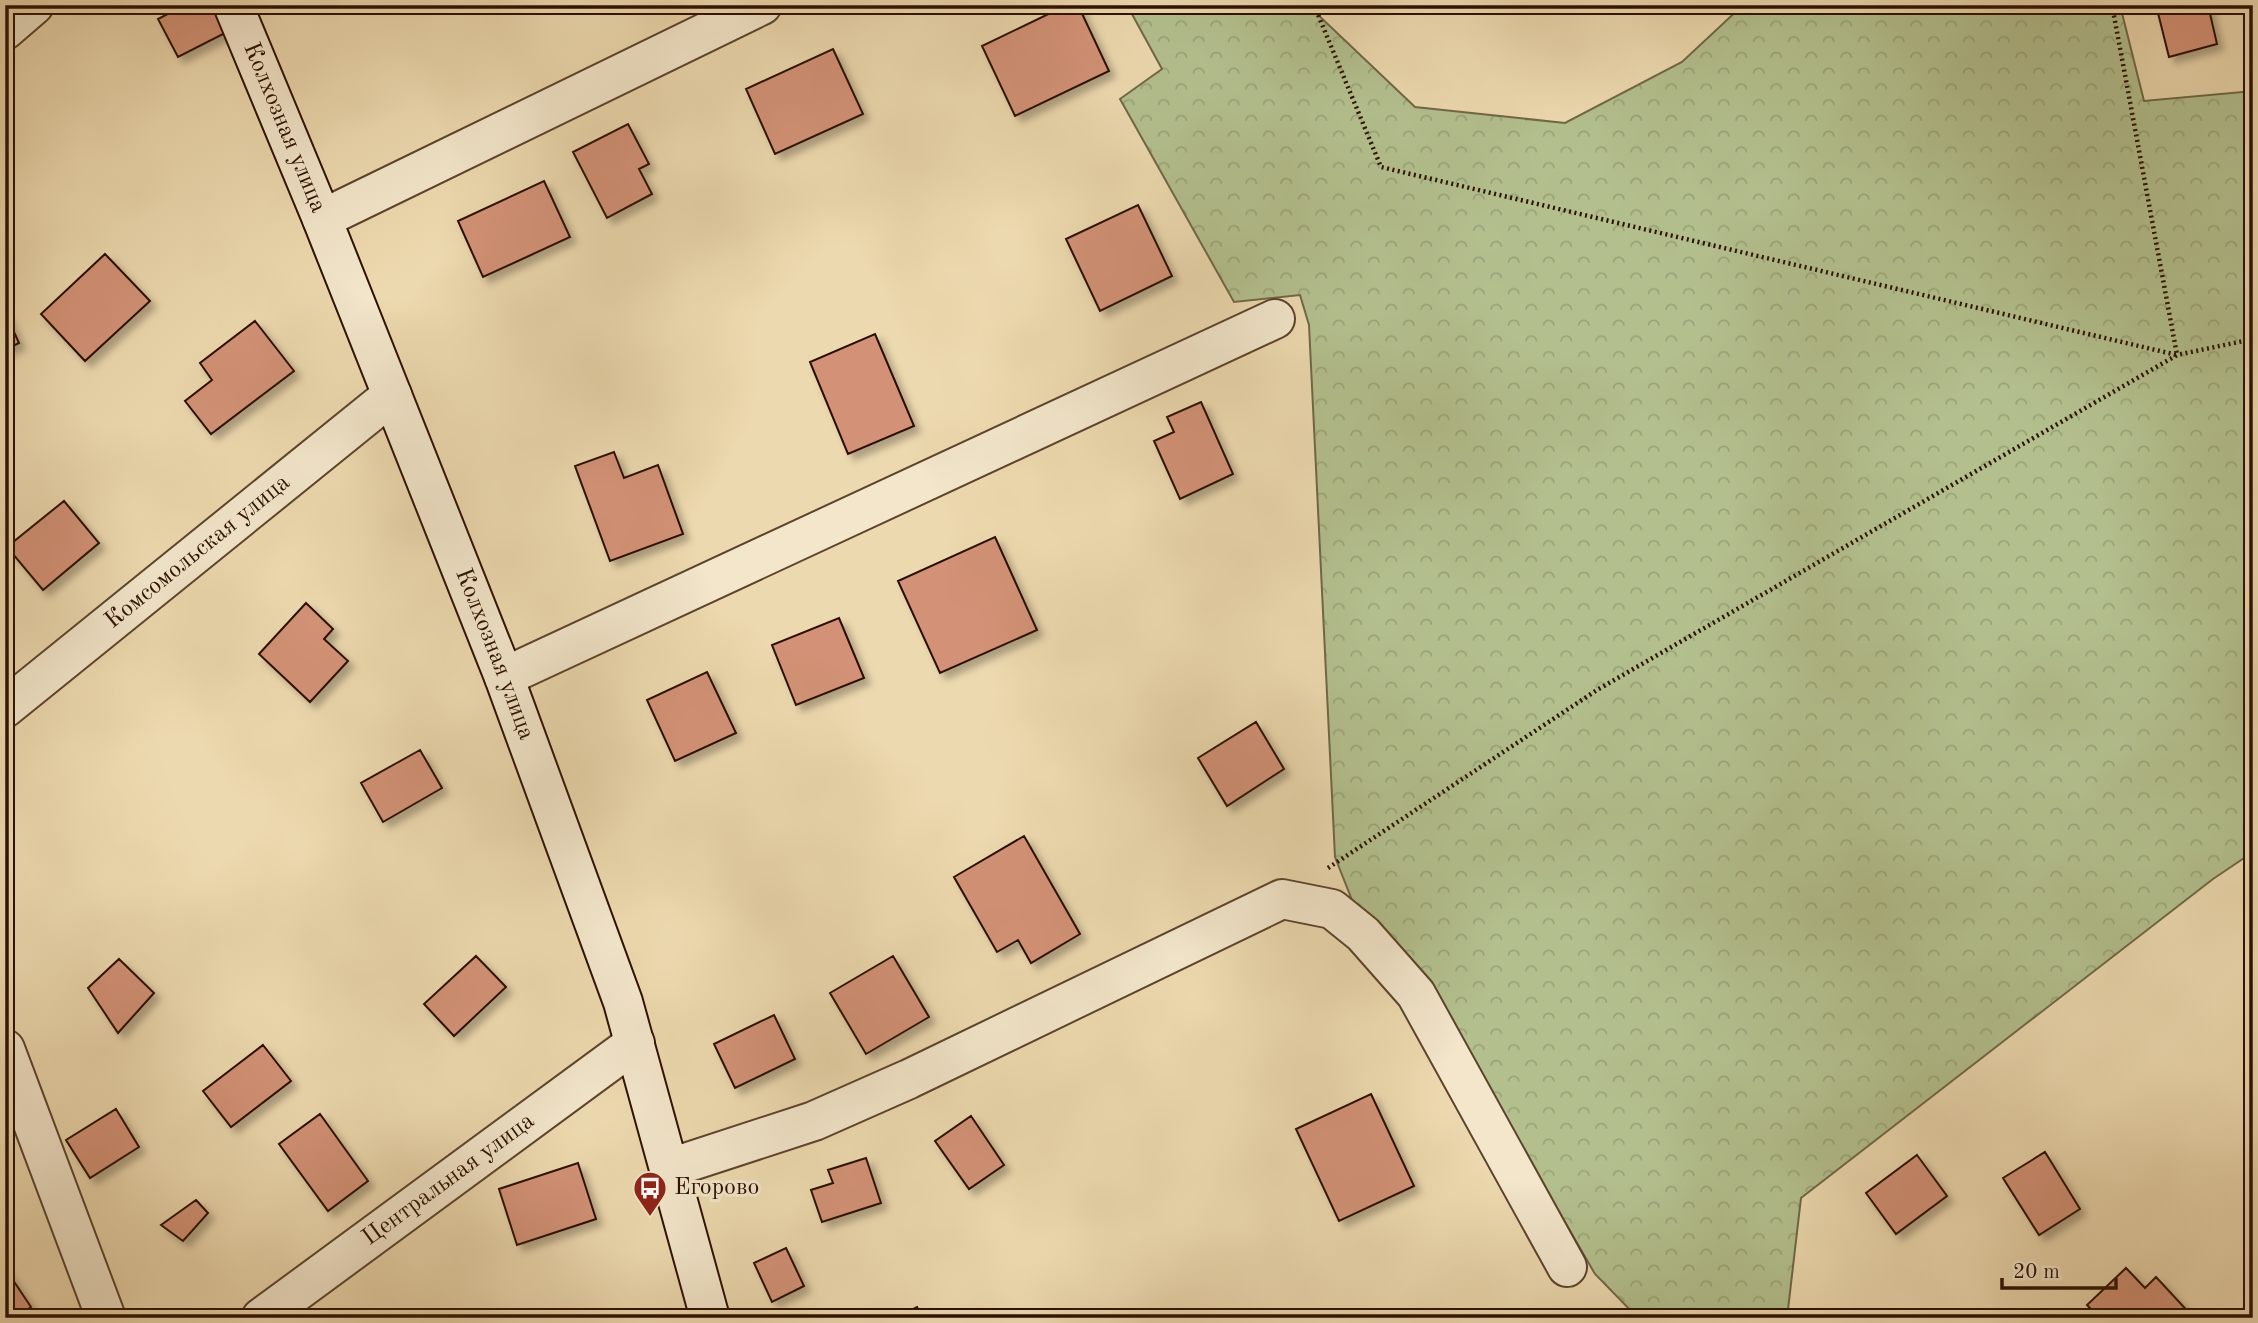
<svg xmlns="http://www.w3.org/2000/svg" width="2258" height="1323" font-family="'Old Standard TT',serif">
  <defs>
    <pattern id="forest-crowns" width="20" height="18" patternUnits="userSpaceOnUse" patternTransform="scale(1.75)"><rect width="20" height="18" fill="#b3c08e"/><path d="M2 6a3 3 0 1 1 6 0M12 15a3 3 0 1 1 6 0" fill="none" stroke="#9aa479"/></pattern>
    <filter id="shadow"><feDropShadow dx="6" dy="6" stdDeviation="3.5" flood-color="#0004"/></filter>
  </defs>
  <rect width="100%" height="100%" fill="#edd9af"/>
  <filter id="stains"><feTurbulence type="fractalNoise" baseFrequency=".00286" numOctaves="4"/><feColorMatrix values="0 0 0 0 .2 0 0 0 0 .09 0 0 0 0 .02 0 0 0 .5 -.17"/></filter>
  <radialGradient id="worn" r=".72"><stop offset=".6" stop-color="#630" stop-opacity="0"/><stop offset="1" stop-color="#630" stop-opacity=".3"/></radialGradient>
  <path fill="url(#forest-crowns)" stroke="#706847" stroke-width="2" d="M 1127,5 L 1311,5 L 1315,12 L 1415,107 L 1565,123 L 1682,62 L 1743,5 L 2120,5 L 2144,101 L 2253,91 L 2253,852 L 2213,879 L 1801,1198 L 1787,1318 L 1638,1318 L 1595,1274 L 1425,980 L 1352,900 L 1335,857 L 1309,325 L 1300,295 L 1234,302 L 1120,99 L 1162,69 Z"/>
  <path fill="#d39277" stroke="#2c1100" stroke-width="2" filter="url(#shadow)" d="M 185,5 L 214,5 L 227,32 L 178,57 L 158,19 Z
    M 1067,5 L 1078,5 L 1109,71 L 1015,116 L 982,46 Z
    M 2156,5 L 2208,5 L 2217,44 L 2169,57 Z
    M 833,49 L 863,114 L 775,154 L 746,89 Z
    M 628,124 L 649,164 L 639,169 L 652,194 L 607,218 L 573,152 Z
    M 544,181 L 570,237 L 483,277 L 458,221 Z
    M 1138,205 L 1172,276 L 1100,311 L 1066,239 Z
    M 105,254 L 150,301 L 85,361 L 41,314 Z
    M 5,312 L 19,343 L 5,350 Z
    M 255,321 L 294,371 L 211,434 L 185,401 L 212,380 L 200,363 Z
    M 875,334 L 914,426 L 848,454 L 810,362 Z
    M 1201,402 L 1233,474 L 1180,499 L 1154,441 L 1174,432 L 1167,417 Z
    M 614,452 L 624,478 L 658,465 L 683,534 L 610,561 L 575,466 Z
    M 64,501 L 99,543 L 43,590 L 7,547 Z
    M 995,537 L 1037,630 L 940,673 L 898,581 Z
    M 306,603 L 333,629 L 324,639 L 348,661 L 310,702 L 259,654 Z
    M 839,618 L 864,678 L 796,705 L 772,645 Z
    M 707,672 L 736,733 L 675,761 L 647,700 Z
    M 1256,722 L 1284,769 L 1227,806 L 1198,758 Z
    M 420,750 L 442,788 L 383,822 L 361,783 Z
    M 1024,836 L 1080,934 L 1031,963 L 1018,940 L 997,952 L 954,877 Z
    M 476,956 L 506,987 L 454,1036 L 424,1004 Z
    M 893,956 L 929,1017 L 866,1054 L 830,993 Z
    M 119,959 L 154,993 L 118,1033 L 88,988 Z
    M 774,1015 L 795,1059 L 735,1088 L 714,1044 Z
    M 263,1045 L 291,1081 L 231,1127 L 203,1091 Z
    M 1371,1094 L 1414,1186 L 1339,1221 L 1296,1129 Z
    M 116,1109 L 139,1147 L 90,1178 L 66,1140 Z
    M 320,1114 L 368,1181 L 328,1211 L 279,1144 Z
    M 971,1116 L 1004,1165 L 969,1189 L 935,1141 Z
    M 2045,1152 L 2080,1209 L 2039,1235 L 2003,1178 Z
    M 1917,1155 L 1947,1196 L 1896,1234 L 1866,1193 Z
    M 866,1158 L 881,1203 L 822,1222 L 811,1190 L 833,1183 L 828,1170 Z
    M 578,1163 L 596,1219 L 517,1245 L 499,1189 Z
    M 196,1200 L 208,1213 L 183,1241 L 161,1225 Z
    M 786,1248 L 804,1286 L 772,1302 L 754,1263 Z
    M 5,1268 L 31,1307 L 16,1318 L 5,1318 Z
    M 2126,1268 L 2145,1288 L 2156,1277 L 2194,1318 L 2099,1318 L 2087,1305 Z
    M 917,1307 L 922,1318 L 895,1318 Z
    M 878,1310 L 882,1318 L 862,1318 Z"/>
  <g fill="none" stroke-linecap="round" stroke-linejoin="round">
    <defs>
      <g id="minor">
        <path d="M 5,30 L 34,5"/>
        <path d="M 322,219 L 762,5"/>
        <path d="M 504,677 L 1275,319"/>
        <path id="s1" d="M 5,708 L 392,395"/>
        <path d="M 5,1049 L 106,1318"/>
        <path d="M 670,1168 L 814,1121 L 909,1079 L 1282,899 L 1332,909 L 1363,934 L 1416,994 L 1567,1267"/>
        <path id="s2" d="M 261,1318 L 635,1043"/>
      </g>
      <g id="secondary">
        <path id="s3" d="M 233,5 L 322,219 L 504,677 L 623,1002 L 710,1318"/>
      </g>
    </defs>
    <use href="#minor" stroke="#5c432c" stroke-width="42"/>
    <use href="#secondary" stroke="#2c1100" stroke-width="42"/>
    <path stroke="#2c1100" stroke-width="4.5" stroke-dasharray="2 3.5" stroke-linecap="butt" d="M 1314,5 L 1381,167 L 2177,355 L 2112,5
      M 1328,868 L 1597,690 L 2177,355 L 2253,339"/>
    <use href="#minor" stroke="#f3e6cb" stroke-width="38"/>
    <use href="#secondary" stroke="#f3e6cb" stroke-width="38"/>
  </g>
  <defs>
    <symbol id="bus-pin" viewBox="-11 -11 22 30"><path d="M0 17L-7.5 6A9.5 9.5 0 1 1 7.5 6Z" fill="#8f2418" stroke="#f3e6cb"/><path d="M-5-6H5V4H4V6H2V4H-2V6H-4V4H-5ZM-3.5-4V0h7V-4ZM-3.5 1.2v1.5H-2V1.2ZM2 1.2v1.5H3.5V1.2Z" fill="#fff"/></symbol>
  </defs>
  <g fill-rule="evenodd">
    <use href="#bus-pin" x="631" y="1169" width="38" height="52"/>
  </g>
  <g text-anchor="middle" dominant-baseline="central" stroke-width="6" stroke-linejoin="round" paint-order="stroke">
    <g font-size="24" fill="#2c1100" stroke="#f3e6cb">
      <text stroke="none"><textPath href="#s3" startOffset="133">Колхозная улица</textPath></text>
      <text stroke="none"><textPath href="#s1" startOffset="248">Комсомольская улица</textPath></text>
      <text stroke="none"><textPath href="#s3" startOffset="700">Колхозная улица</textPath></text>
      <text stroke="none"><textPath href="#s2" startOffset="233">Центральная улица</textPath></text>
    </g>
    <g font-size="24" fill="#2c1100" stroke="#f3e6cb" text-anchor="start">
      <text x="674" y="1188">Егорово</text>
    </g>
  </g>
  <rect width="2258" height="1323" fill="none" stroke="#edd9af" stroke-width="28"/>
  <rect x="7" y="7" width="2244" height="1309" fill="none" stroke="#2c1100" stroke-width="3.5"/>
  <rect x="14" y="14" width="2230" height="1295" fill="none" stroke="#2c1100" stroke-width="2"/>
  <path d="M2002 1278v10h114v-10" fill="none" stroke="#2c1100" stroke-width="3.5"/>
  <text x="2013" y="1278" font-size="21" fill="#2c1100" stroke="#f3e6cb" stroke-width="5" paint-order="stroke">20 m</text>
  <rect width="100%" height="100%" filter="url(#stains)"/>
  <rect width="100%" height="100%" fill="url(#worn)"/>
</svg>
